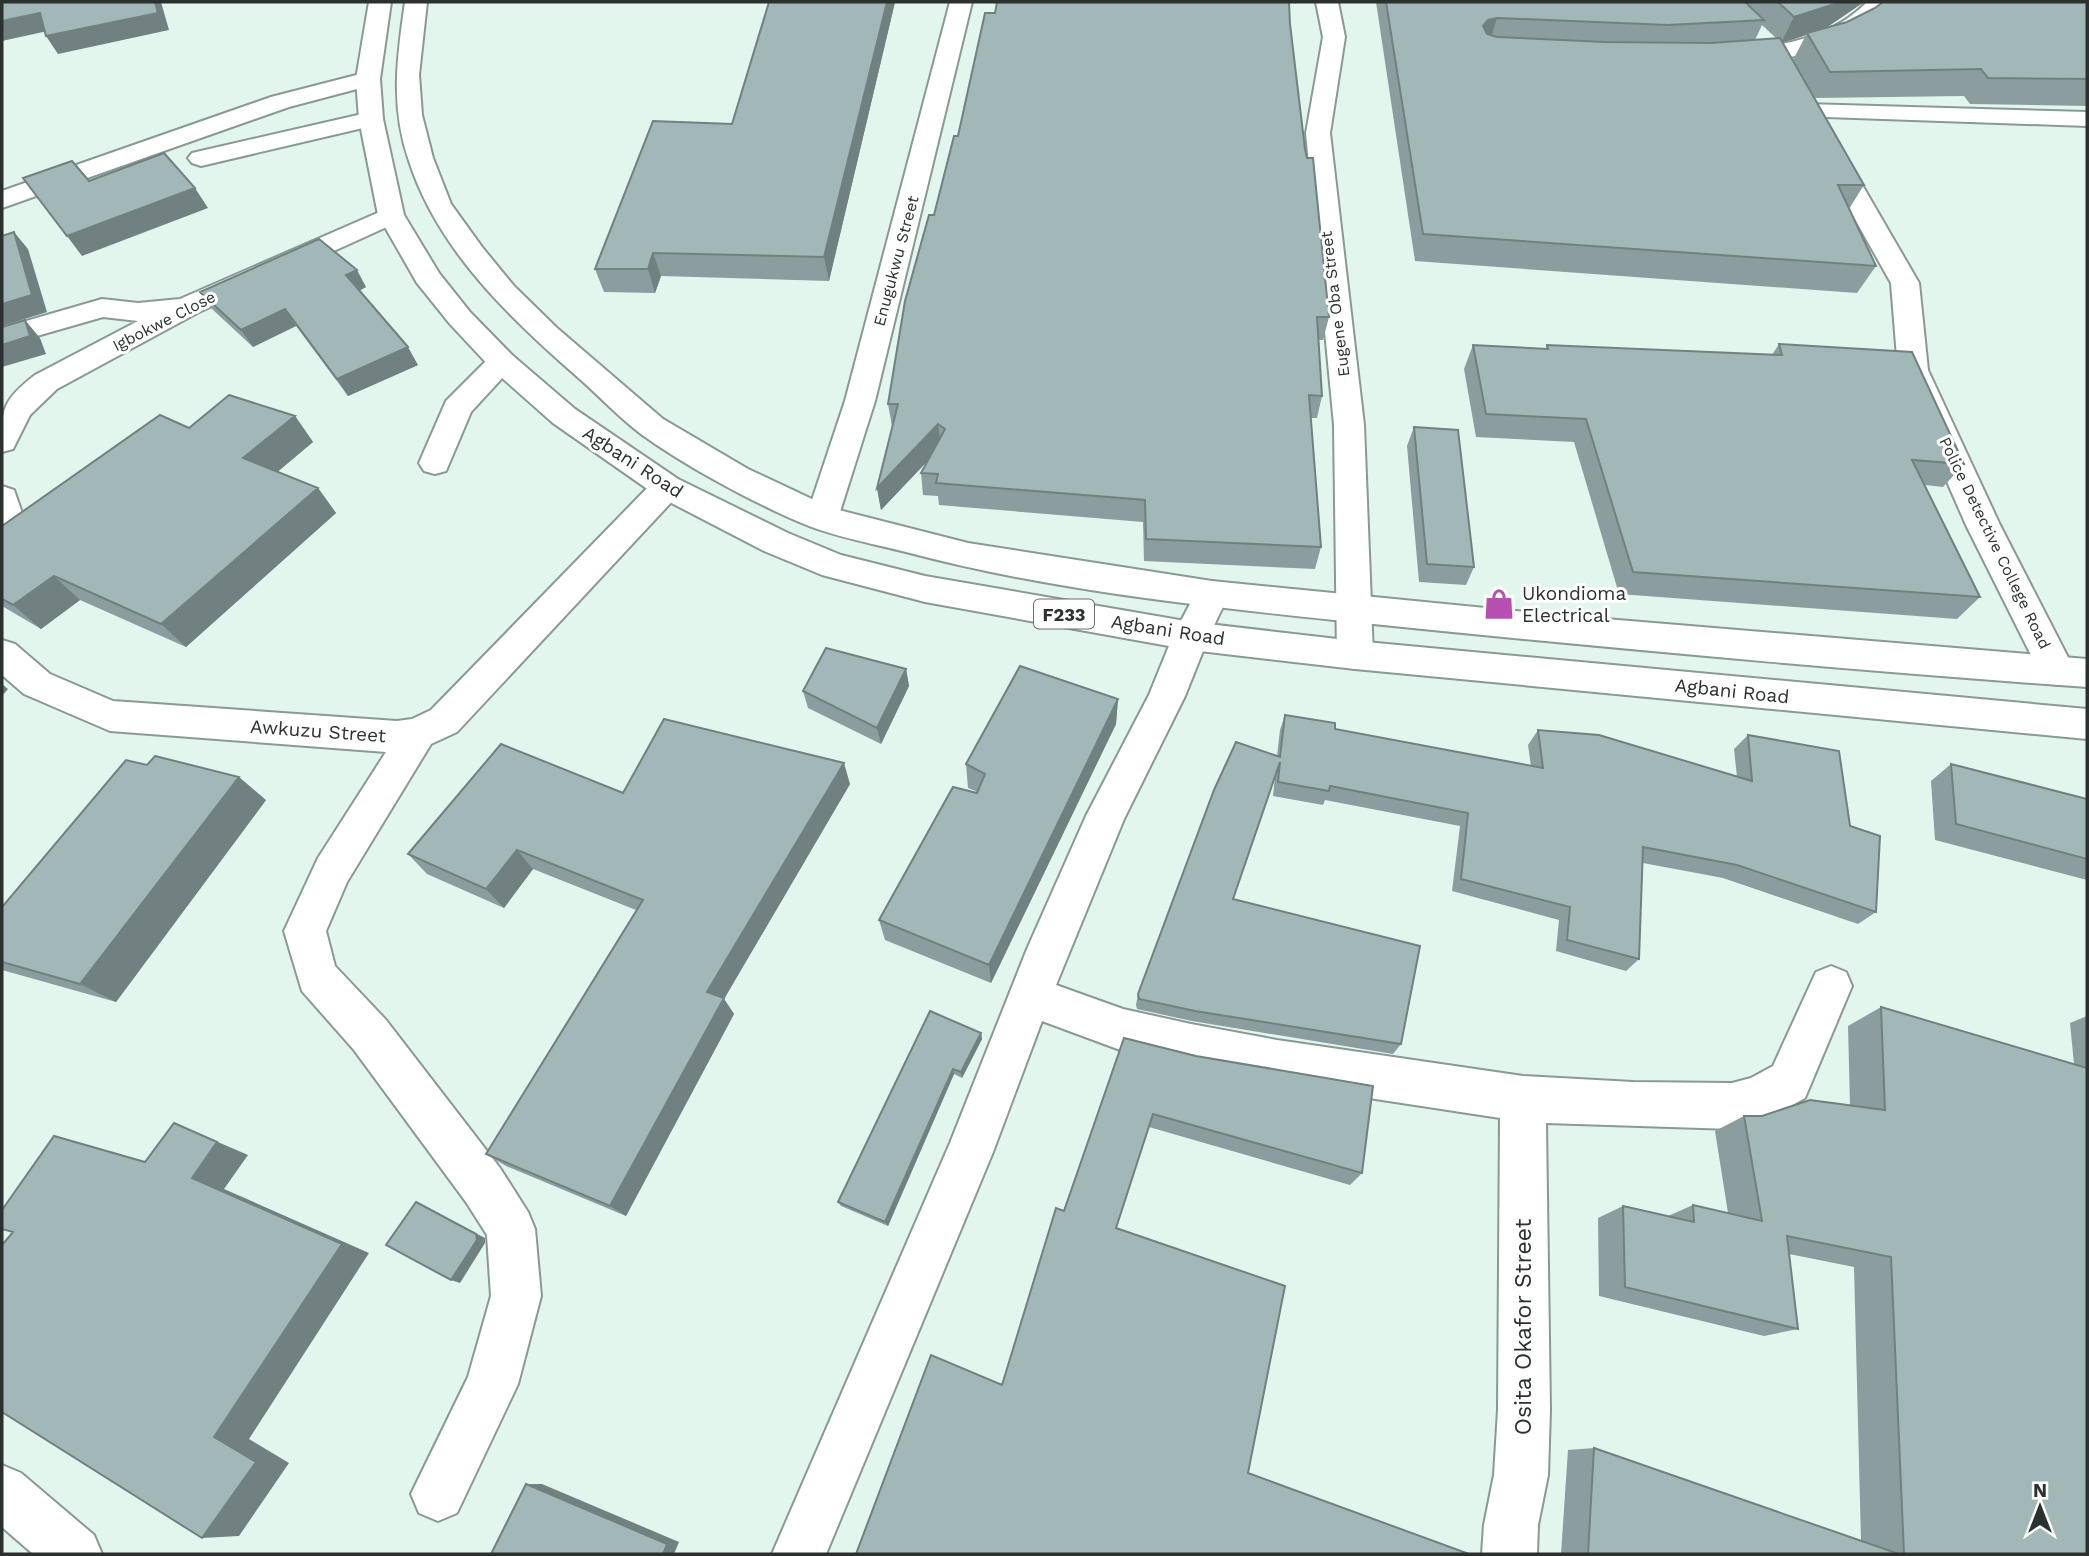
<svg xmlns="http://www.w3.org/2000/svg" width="2089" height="1556" font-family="'Work Sans',sans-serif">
  <rect width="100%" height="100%" fill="#e3f6ee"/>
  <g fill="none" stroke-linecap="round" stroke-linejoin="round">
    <defs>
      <path id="minor" d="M 950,2 L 972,2 L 875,401 L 838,518 L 834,526 L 822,530 L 810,526 L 806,518 L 845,401 Z
        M 1316,2 L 1338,2 L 1345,37 L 1330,133 L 1364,425 L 1373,655 L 1368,665 L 1355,669 L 1342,665 L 1337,655 L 1334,425 L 1306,133 L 1323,37 Z
        M 1867,2 L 1890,2 C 1856,52 1790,57 1736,66 L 1728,64 L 1724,59 L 1728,54 L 1736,52 C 1785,44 1831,39 1867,2 Z
        M 368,72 L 376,74 L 380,79 L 376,84 L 289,107 L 2,208 L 2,191 L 271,97 Z
        M 1806,104 L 2087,112 L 2087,126 L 1797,116 L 1794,111 L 1797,106 Z
        M 371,112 L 380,114 L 383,119 L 380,124 L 201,166 L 192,163 L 188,158 L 192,153 Z
        M 1830,144 L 1839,147 L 1843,152 L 1919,283 L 1928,370 L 2000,525 L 2075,671 L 2070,681 L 2057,685 L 2044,681 L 1966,525 L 1898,370 L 1891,283 L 1817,152 L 1821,147 Z
        M 391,207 L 400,209 L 404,215 L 400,221 L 199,312 L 57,389 L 30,415 L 13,449 L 2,452 C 2,410 0,402 35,375 L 138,321 L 103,317 L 2,346 L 2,328 L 102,299 L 138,303 L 180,299 Z
        M 502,352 L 512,355 L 517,362 L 471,412 L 446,471 L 435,474 L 424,471 L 419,463 L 446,401 L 492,355 Z
        M 667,476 L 678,479 L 683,487 L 678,495 L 457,732 L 431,744 L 347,882 L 326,931 L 335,966 L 386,1020 L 500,1168 L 528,1212 L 535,1229 L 541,1296 L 518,1384 L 457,1513 L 438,1521 L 419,1513 L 411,1494 L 468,1377 L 491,1296 L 487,1235 L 466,1202 L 354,1050 L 302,991 L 284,931 L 318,858 L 386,752 L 110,731 L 24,694 L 2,675 L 2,640 L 15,644 L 50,674 L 113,701 L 397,721 L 412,719 L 431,710 L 656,479 Z
        M 2,486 L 14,490 L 27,527 L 14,553 L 2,556 Z
        M 1212,581 L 1224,585 L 1229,594 L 1209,636 L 1185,696 L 1124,819 L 1056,985 L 1123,1009 L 1191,1024 L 1277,1040 L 1523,1076 L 1633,1082 L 1732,1083 L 1751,1078 L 1773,1066 L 1816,972 L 1831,966 L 1846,972 L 1852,986 L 1805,1098 L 1775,1115 L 1732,1129 L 1546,1123 L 1550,1410 L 1548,1475 L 1538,1525 L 1537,1554 L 1482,1554 L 1484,1525 L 1494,1475 L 1498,1410 L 1500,1118 L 1277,1084 L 1191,1068 L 1123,1051 L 1042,1021 L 993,1152 L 826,1554 L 772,1554 L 950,1143 L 1027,949 L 1086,816 L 1149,695 L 1173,636 L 1200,585 Z
        M 2,1465 L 21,1473 L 94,1535 L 102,1554 L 33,1554 L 2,1527 Z"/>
      <path id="major" d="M 369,2 L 391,2 L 380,79 L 383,119 L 404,215 L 439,273 L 470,312 L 512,355 L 575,409 L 678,479 L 788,533 L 841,555 L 925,576 L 1191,622 L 1355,641 L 2087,709 L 2087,739 L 1355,669 L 1191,650 L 925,602 L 822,575 L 764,551 L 656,495 L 553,423 L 492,369 L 450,324 L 417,283 L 378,215 L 359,119 L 356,79 Z
        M 405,2 L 427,2 L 419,75 L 422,115 L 433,158 L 451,204 L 482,247 L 514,286 L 557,328 L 663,419 L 748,469 L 831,508 L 968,543 L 1212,581 L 1546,614 L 2087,659 L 2087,687 C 1836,669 1585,646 1334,620 C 1191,605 1045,589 906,552 C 875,544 840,538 809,526 C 757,505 687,467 641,434 C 620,418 601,398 581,380 C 512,320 438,251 409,161 C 390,106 397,58 405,2 Z"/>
    </defs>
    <use href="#minor" stroke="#889a93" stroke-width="4"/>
    <use href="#major" stroke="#889a93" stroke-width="4"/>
    <use href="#minor" fill="#fff" fill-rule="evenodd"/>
    <use href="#major" fill="#fff" fill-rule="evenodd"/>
  </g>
  <path fill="#8b9d9e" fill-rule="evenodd" d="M 895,2 L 829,281 L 661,276 L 655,293 L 604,292 L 595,269 Z
    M 1376,2 L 1864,2 L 1827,27 L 2087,2 L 2087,106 L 1970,104 L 1964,96 L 1815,98 L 1793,60 L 1806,35 L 1783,43 L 1864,185 L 1849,209 L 1876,266 L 1857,293 L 1415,261 ZM 1762,25 L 1776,38 L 1755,40 Z
    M 1290,24 L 1305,149 L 1329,317 L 1323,340 L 1319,340 L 1322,396 L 1317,418 L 1311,418 L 1321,547 L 1315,569 L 1144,561 L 1143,522 L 939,505 L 938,496 L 923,495 L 921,473 L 928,460 L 881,510 L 877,488 L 893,426 L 892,426 L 888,404 L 934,215 L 958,136 Z
    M 366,287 L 359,291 L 418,365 L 348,396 L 296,326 L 253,347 L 212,309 L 200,292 Z
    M 1779,344 L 1964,464 L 1943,487 L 1925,485 L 1980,597 L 1957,619 L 1619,594 L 1574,442 L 1476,437 L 1464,369 L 1473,345 L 1546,349 L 1547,345 L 1772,355 Z
    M 295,416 L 313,442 L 277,472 L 318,488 L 336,513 L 186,647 L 80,600 L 41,629 L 2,606 L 2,526 L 189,428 Z
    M 1414,427 L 1474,567 L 1466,585 L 1419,582 L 1407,446 Z
    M 906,669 L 909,686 L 881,744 L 808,708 L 803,691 Z
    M 1118,699 L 1116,724 L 991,983 L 885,940 L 879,920 L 977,793 L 978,792 L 968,788 L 966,764 Z
    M 1285,715 L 1335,729 L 1531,766 L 1528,745 L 1538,730 L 1737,777 L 1734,749 L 1748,735 L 1850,826 L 1876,912 L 1858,924 L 1723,878 L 1643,863 L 1639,959 L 1626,971 L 1556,951 L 1559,920 L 1452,891 L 1460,826 L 1325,800 L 1323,805 L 1273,796 L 1275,776 L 1233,899 L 1401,1044 L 1393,1054 L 1192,1021 L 1137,1009 L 1136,1005 L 1138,994 L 1277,756 L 1280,730 Z
    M 1951,764 L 2087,799 L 2087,880 L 1935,840 L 1931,781 Z
    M 850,784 L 724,999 L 734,1014 L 626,1216 L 506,1166 L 486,1154 L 636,910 L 533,869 L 504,908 L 427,874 L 408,854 L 623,793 Z
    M 266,800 L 116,1002 L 2,970 L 2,907 Z
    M 1881,1007 L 2074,1064 L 2070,1023 L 2087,1016 L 2087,1554 L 1561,1554 L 1568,1450 L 1594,1448 L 1861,1541 L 1854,1267 L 1789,1254 L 1798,1329 L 1764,1336 L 1599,1296 L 1598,1218 L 1623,1206 L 1668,1216 L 1693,1205 L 1728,1213 L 1715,1131 L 1744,1116 L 1762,1116 L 1850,1106 L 1848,1026 Z
    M 981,1033 L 982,1039 L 962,1078 L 954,1074 L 888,1226 L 841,1206 L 838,1202 Z
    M 1124,1038 L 1362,1173 L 1350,1185 L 1149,1127 L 1002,1385 Z"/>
  <path fill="#718081" d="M 155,2 L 161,2 L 169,30 L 58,54 L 46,36 Z
    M 887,2 L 895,2 L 829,281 L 824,257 Z
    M 1841,2 L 1864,2 L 1826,28 L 1807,33 L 1806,35 L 1781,43 L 1794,17 Z
    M 40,13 L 52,30 L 2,41 L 2,21 Z
    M 1497,18 L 1489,44 L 1483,26 L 1488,20 Z
    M 195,188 L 208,208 L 82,256 L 67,236 Z
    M 14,232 L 28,249 L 47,312 L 2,326 L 2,304 Z
    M 653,253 L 661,276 L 655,293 L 648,269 Z
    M 357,270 L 366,287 L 356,292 L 346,275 Z
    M 285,309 L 296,326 L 253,347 L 241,330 Z
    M 25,320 L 40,338 L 46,354 L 2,367 L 2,345 Z
    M 408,347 L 418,365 L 348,396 L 337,379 Z
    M 295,416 L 313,442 L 263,484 L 243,458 Z
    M 938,424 L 941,447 L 881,510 L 877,488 Z
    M 318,488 L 336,513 L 186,647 L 161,624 Z
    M 54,576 L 80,600 L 41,629 L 13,605 Z
    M 906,669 L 909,686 L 881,744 L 877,728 Z
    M 2,684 L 8,689 L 2,696 Z
    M 1118,699 L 1116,724 L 991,983 L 989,965 Z
    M 844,763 L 850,784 L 724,999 L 734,1014 L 626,1216 L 610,1206 L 707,992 Z
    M 239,777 L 266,800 L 116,1002 L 80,984 Z
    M 517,850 L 533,869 L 504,908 L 486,889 Z
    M 981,1033 L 982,1039 L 962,1078 L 961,1072 Z
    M 953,1069 L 954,1074 L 888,1226 L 885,1222 Z
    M 174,1123 L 248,1155 L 224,1189 L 369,1253 L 249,1439 L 289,1463 L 239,1536 L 202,1538 L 214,1437 Z
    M 416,1202 L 485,1238 L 485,1243 L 460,1283 L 451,1280 Z
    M 526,1484 L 542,1484 L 679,1542 L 674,1554 L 663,1554 Z"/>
  <path fill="#a2b7b8" stroke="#718081" stroke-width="2" d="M 2,2 L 155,2 L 158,13 L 46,36 L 40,13 L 2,21 Z
    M 769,2 L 887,2 L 824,257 L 653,253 L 648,269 L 595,269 L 653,121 L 732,124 Z
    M 997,2 L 1289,2 L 1290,24 L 1305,149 L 1307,158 L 1313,158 L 1329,317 L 1317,317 L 1322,396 L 1309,395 L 1321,547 L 1146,539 L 1145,500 L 936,483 L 938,474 L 921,473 L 945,429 L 938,424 L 877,488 L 898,404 L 888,404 L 905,301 L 929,215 L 934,215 L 954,136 L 958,136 L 985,13 L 995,13 Z
    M 1386,2 L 1745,2 L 1764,20 L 1668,25 L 1497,18 L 1488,20 L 1483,26 L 1487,34 L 1497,37 L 1604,42 L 1711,43 L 1780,38 L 1864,185 L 1838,185 L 1876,266 L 1423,234 Z
    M 1778,2 L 1841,2 L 1794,17 Z
    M 1883,2 L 2087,2 L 2087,79 L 1988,78 L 1981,69 L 1830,72 L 1807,33 L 1847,22 L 1875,8 Z
    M 164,153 L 195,188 L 67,236 L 23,178 L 72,161 L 89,181 Z
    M 14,232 L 32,295 L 2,304 L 2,236 Z
    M 319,239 L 357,270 L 346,275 L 408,347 L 337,379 L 285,309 L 241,330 L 200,292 Z
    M 25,320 L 30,336 L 2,345 L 2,327 Z
    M 1779,344 L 1912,352 L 1964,464 L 1912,460 L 1980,597 L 1633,572 L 1586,419 L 1486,414 L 1473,345 L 1548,349 L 1547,345 L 1782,355 Z
    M 229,395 L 295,416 L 243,458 L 318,488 L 161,624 L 54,576 L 13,605 L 2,599 L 2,526 L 160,415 L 189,428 Z
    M 1414,427 L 1458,430 L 1474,567 L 1427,564 Z
    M 826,648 L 906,669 L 877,728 L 803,691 Z
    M 1020,666 L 1118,699 L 989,965 L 879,920 L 953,787 L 977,793 L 985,774 L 966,764 Z
    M 1285,715 L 1335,723 L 1335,729 L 1543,768 L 1538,730 L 1599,735 L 1752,781 L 1748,735 L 1839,751 L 1850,826 L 1880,836 L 1876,912 L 1737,865 L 1643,847 L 1639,959 L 1567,940 L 1570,907 L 1461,879 L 1468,813 L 1330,786 L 1329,791 L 1278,782 L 1280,762 L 1233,899 L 1420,946 L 1401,1044 L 1195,1011 L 1139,999 L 1138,994 L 1214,790 L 1236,742 L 1280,757 Z
    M 664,719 L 844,763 L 707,992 L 724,998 L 610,1206 L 486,1154 L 643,900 L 517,850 L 486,889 L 408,854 L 501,744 L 623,793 Z
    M 155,756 L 239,777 L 80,984 L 2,962 L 2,907 L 126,760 L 147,765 Z
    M 1951,764 L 2087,799 L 2087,859 L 1956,824 Z
    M 1881,1007 L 2087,1068 L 2087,1554 L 1904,1554 L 1891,1257 L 1787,1236 L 1798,1329 L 1625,1287 L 1623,1206 L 1694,1222 L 1693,1205 L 1762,1221 L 1744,1116 L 1762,1116 L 1810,1100 L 1885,1110 Z
    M 930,1011 L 981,1033 L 961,1072 L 953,1069 L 885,1222 L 838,1202 Z
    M 1124,1038 L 1196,1056 L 1373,1086 L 1362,1173 L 1153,1114 L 1116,1228 L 1285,1286 L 1248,1473 L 1469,1554 L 856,1554 L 931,1355 L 1002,1385 L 1056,1208 L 1064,1211 Z
    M 174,1123 L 217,1142 L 192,1178 L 342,1244 L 214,1437 L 256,1462 L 202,1538 L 2,1412 L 2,1245 L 13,1232 L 2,1229 L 2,1210 L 54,1136 L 145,1162 Z
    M 416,1202 L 476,1234 L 477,1240 L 451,1280 L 386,1245 Z
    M 1594,1448 L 1899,1554 L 1588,1554 Z
    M 526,1484 L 667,1544 L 663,1554 L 491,1554 Z"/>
  <defs>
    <symbol id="shop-bare" viewBox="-9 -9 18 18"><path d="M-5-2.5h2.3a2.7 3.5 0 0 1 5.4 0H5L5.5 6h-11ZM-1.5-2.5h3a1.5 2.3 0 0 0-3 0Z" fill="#b74fb2" stroke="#fefefe" stroke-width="2.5" paint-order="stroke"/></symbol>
  </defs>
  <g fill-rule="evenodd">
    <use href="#shop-bare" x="1477" y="582" width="44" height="44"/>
  </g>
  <g text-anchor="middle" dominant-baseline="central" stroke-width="6" stroke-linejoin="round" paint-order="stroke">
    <g font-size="16" fill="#2a312e" stroke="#fefefe">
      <text transform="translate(896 261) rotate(-75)">Enugukwu Street</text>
      <text transform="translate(1335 304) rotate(-97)">Eugene Oba Street</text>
      <text transform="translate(164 321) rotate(-27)">Igbokwe Close</text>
      <text transform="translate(1995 543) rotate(64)">Police Detective College Road</text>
    </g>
    <rect fill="#fefefe" stroke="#6a6e6c" stroke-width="2" x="1034" y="599.5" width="60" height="29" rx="5"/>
    <g font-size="18" font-weight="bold" fill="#2a312e">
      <text x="1064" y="614">F233</text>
    </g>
    <g font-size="19" fill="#2a312e" stroke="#fefefe">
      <text transform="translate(633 462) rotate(33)">Agbani Road</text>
      <text transform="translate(1168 630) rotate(9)">Agbani Road</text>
      <text transform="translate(1732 691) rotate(6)">Agbani Road</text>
      <text transform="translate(318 731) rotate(4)">Awkuzu Street</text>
    </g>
    <g font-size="19" fill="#2a312e" stroke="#fefefe" text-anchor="start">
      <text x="1522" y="593">Ukondioma<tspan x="1522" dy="22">Electrical</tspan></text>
    </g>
    <g font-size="23" fill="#2a312e" stroke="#fefefe">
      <text transform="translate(1523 1327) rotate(-90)">Osita Okafor Street</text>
    </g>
  </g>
  <rect width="2089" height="1556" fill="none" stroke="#2a312e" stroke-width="7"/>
  <g transform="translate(2040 1507)" stroke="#fefefe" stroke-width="5" paint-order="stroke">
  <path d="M0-5L12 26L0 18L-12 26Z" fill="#2a312e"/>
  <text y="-10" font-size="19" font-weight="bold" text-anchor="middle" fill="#2a312e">N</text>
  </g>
</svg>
